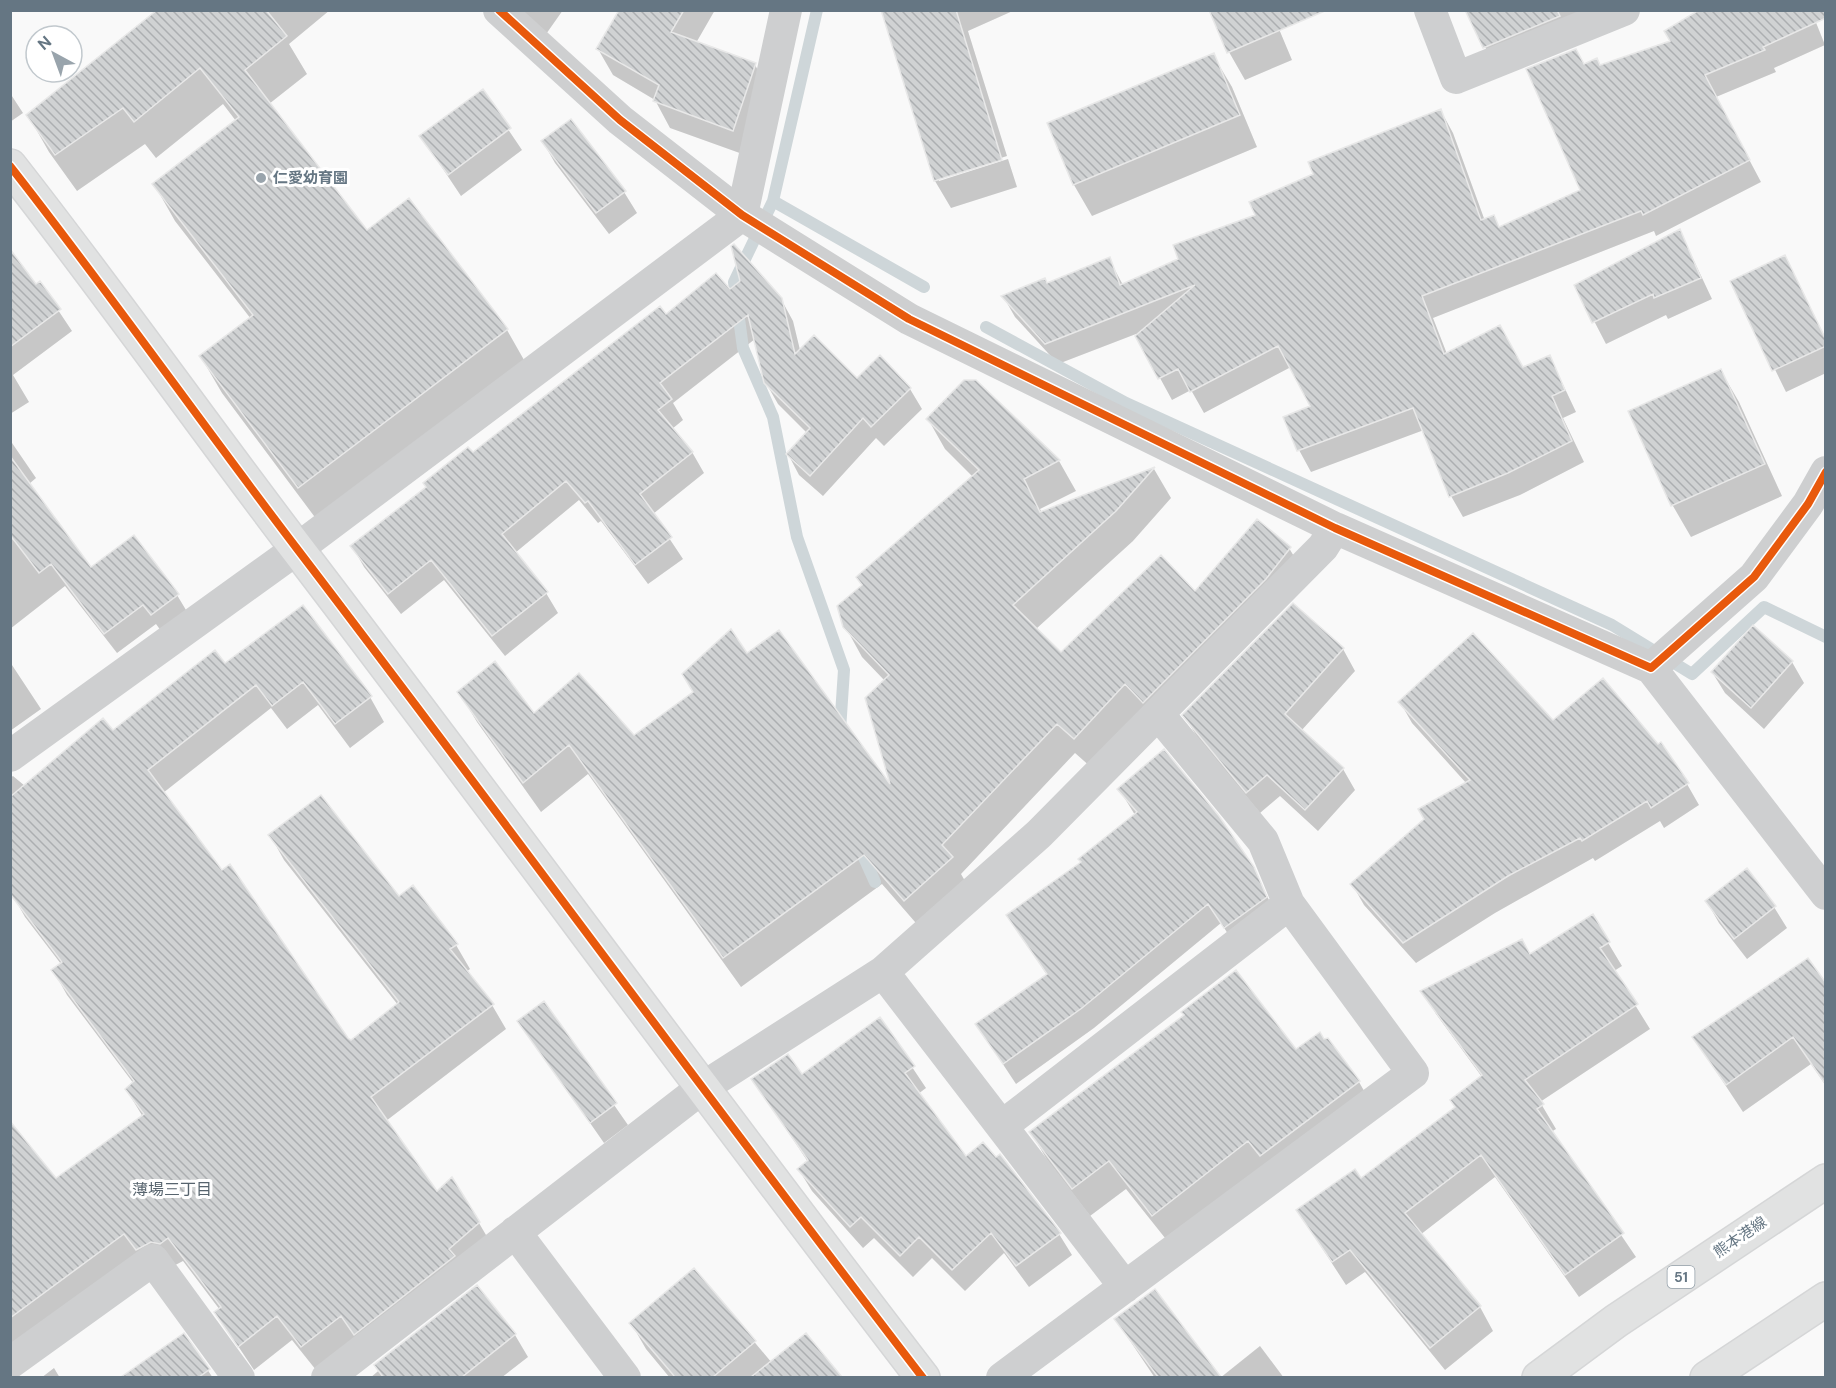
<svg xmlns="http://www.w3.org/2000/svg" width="1836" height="1388" font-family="'DM Sans','Noto Sans JP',sans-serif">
  <defs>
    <pattern id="building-back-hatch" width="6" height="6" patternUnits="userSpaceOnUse" patternTransform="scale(1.5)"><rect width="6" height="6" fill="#d0d2d3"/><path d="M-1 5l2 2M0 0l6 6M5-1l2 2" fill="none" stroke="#acafb1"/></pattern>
  </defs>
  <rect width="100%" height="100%" fill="#f9f9f9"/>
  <path fill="#0003" d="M 159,10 L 330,10 L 289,44 L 307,74 L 269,104 L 367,232 L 408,200 L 507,330 L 528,367 L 320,524 L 222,393 L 201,357 L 251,319 L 175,221 L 154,184 L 236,121 L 223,104 L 156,158 L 145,144 L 77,191 L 49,152 L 28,115 Z
    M 493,10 L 563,10 L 544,37 Z
    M 621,10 L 715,10 L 696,43 L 755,65 L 770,91 L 748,156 L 670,128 L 655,100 L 613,75 L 598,49 Z
    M 882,10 L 1015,10 L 968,31 L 1007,156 L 939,178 L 939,181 L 1008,159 L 1017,187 L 951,208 L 935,181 Z
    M 1210,10 L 1271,10 L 1292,60 L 1245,80 L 1229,52 Z
    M 1475,10 L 1593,10 L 1497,68 L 1485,47 Z
    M 1811,10 L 1825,45 L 1774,68 L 1776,72 L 1716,97 L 1761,182 L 1656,236 L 1654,231 L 1433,318 L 1447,354 L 1523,368 L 1550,357 L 1576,412 L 1563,418 L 1584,462 L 1520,495 L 1463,517 L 1451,496 L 1424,430 L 1311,472 L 1299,450 L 1313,407 L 1291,367 L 1204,413 L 1191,390 L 1172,400 L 1136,334 L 1058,364 L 1015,317 L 1003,296 L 1047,285 L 1109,259 L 1123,285 L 1180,260 L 1257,216 L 1315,175 L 1441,111 L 1453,133 L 1485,221 L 1493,217 L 1499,228 L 1582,191 L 1585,66 L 1600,66 Z
    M 1213,55 L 1232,87 L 1257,147 L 1092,216 L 1074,185 L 1049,124 Z
    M 482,91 L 522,150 L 461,196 L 421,136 Z
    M 10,93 L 23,113 L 10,122 Z
    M 543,142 L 624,192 L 637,213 L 609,234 L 555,163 Z
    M 1680,231 L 1712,299 L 1668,319 L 1666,315 L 1606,344 L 1576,286 Z
    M 10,250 L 36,287 L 40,283 L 72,331 L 13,375 L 29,402 L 10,414 Z
    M 1784,257 L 1826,339 L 1826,373 L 1786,392 L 1732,282 Z
    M 729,292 L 781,299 L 793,321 L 800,350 L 857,380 L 910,389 L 922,409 L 884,446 L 876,438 L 823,496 L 799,475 L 788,454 L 807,433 L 778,404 L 766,383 L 755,339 L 673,403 L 683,420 L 672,429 L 692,452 L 704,473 L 653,514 L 683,559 L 648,584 L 601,521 L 598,523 L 579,500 L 515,553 L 546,593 L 558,613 L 505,656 L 444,580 L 401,614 L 364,567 L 352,546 L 472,454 L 665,316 Z
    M 1721,371 L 1739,402 L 1782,496 L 1691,537 L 1673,506 L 1630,412 Z
    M 975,382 L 1059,461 L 1076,491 L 1040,509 L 1042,513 L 1154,469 L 1171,498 L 1133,541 L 1036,629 L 1061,654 L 1289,548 L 1307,578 L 1092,768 L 1075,753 L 961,874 L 969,888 L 922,930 L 882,884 L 741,987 L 588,774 L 541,812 L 477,722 L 459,692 L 534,715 L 633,737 L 746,655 L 893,790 L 885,681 L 862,657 L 845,626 L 863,586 L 973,477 L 945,449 L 928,419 Z
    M 10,440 L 36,478 L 29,484 L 91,569 L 177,595 L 189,615 L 164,635 L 156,624 L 117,653 L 65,586 L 10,629 L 10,541 L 26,530 L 10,510 Z
    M 1293,605 L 1343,649 L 1355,671 L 1301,731 L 1343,769 L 1355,790 L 1318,831 L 1280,796 L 1260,813 L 1197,737 L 1184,715 Z
    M 303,607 L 370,697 L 384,722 L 350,748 L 318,705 L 287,729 L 271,708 L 163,793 L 351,1042 L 398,1005 L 284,860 L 270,835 L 399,898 L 456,945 L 470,969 L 466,972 L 492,1005 L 506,1029 L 386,1121 L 436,1194 L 479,1223 L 493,1247 L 316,1370 L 292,1340 L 254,1370 L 216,1313 L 220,1310 L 183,1261 L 10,1352 L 10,1123 L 56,1180 L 143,1117 L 126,1089 L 134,1084 L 67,995 L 53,970 L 61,964 L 25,917 L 11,892 L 10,778 L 13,776 L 25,786 L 225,665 Z
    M 1753,627 L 1792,662 L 1804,683 L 1764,729 L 1725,693 L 1712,672 Z
    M 10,662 L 41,709 L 10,731 Z
    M 1400,702 L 1552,722 L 1687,784 L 1699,805 L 1664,828 L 1660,821 L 1595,861 L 1593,858 L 1495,913 L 1416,963 L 1364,905 L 1352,884 L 1467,784 L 1412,723 Z
    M 1119,789 L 1253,868 L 1278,918 L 1237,948 L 1221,923 L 1094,1028 L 1016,1084 L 977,1025 L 1047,975 L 1008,916 L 1083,863 L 1135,815 Z
    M 1707,902 L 1774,907 L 1787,928 L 1747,959 L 1719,923 Z
    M 1592,916 L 1622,966 L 1614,971 L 1650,1029 L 1540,1102 L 1556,1129 L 1551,1132 L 1636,1257 L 1579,1297 L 1495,1177 L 1420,1235 L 1480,1307 L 1493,1331 L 1445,1370 L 1365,1272 L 1346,1285 L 1298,1211 L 1361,1180 L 1456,1108 L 1482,1077 L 1436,1014 L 1423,991 L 1530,956 Z
    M 1826,986 L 1826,1086 L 1811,1064 L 1743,1112 L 1694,1038 Z
    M 543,1003 L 628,1125 L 604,1143 L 519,1021 Z
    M 880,1019 L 926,1088 L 918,1094 L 966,1158 L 1059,1234 L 1072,1255 L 1029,1287 L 1004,1253 L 965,1291 L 932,1258 L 913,1277 L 874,1238 L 863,1248 L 812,1191 L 799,1170 L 808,1162 L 753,1079 L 801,1076 Z
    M 1327,1039 L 1359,1082 L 1375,1110 L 1169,1243 L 1126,1189 L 1090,1216 L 1047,1160 L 1031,1132 Z
    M 694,1270 L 772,1363 L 806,1335 L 840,1378 L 670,1378 L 646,1349 L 631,1323 Z
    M 477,1287 L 515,1335 L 528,1357 L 501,1378 L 370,1378 Z
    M 1155,1291 L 1219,1378 L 1155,1378 L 1116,1320 Z
    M 184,1335 L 213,1378 L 124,1378 Z
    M 1260,1346 L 1284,1378 L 1220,1378 Z
    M 54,1368 L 60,1378 L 41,1378 Z"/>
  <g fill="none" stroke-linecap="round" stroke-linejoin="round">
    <path stroke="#ced6d9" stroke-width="12" d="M 817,10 L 773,201 L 734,282 L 743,348 L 773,417 L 797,537 L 844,670 L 840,730
      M 773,201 L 924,287
      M 986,327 L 1126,403 L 1612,625 L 1692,674 L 1764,607 L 1826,637
      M 857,842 L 875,882"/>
  </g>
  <path fill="url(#building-back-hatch)" stroke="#e8e8e8" stroke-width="1.5" d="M 157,10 L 266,10 L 287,36 L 245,70 L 367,230 L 409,198 L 508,329 L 298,488 L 199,356 L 253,315 L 152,184 L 239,117 L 200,68 L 134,122 L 123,108 L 55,155 L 26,115 Z
    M 619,10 L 684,10 L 671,32 L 756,63 L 733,131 L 653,101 L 659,85 L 596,49 Z
    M 881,10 L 956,10 L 1002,160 L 934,181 Z
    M 1209,10 L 1327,10 L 1227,53 Z
    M 1465,10 L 1557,10 L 1560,16 L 1483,48 Z
    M 1699,10 L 1826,10 L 1826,18 L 1763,47 L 1765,50 L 1705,75 L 1750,160 L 1643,215 L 1641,211 L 1422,296 L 1444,354 L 1500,325 L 1523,367 L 1550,355 L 1565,390 L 1552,396 L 1572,441 L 1508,473 L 1449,497 L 1413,408 L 1297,451 L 1283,417 L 1310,406 L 1278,346 L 1190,392 L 1178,369 L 1158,379 L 1135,336 L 1195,285 L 1045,344 L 1001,296 L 1045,278 L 1047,283 L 1110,257 L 1120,285 L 1178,259 L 1173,245 L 1255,215 L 1249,202 L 1313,174 L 1308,162 L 1441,109 L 1481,220 L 1494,215 L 1499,227 L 1580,190 L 1526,69 L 1576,49 L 1584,64 L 1597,58 L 1600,65 L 1670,41 L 1664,31 Z
    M 1214,53 L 1240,115 L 1073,185 L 1047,123 Z
    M 483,89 L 511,128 L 448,175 L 419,136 Z
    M 571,119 L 626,191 L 596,213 L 541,141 Z
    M 1680,229 L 1701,278 L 1654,298 L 1653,294 L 1592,323 L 1574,285 Z
    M 734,244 L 782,298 L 795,354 L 814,335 L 857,378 L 880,355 L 911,388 L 871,427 L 863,418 L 810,476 L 786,454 L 810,428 L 764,383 L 748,315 L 660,383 L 672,399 L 658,410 L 693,452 L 640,494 L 672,537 L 635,565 L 588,501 L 585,503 L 566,481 L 502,534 L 548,592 L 492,636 L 431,560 L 388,594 L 350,546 L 426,487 L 423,483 L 468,447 L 473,452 L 660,306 L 666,314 L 716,273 L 730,289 L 740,281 L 731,246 Z
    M 10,249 L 36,284 L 40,281 L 61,309 L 10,347 Z
    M 1785,255 L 1826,340 L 1826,346 L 1772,371 L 1730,281 Z
    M 1721,369 L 1765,464 L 1671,506 L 1628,411 Z
    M 964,380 L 976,380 L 1060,460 L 1024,479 L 1040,512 L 1155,467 L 1116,511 L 1013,605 L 1061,652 L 1161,555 L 1195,591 L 1257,519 L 1291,547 L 1266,579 L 1143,703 L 1125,684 L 1074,739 L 1057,724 L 942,845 L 953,857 L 904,901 L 864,855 L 723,958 L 569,745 L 523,783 L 457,692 L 495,661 L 534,713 L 579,673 L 634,735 L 693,692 L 682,674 L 731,629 L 747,653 L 779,630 L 890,784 L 865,698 L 889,675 L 843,627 L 837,606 L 862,585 L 856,577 L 979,470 L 926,419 Z
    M 10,456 L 91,567 L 134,535 L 179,594 L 151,615 L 143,605 L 104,634 L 51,564 L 39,573 L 10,535 Z
    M 1293,603 L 1344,648 L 1285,714 L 1344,768 L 1305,810 L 1267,775 L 1246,793 L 1182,715 Z
    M 303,605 L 372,696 L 335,724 L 303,682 L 272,706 L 256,685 L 148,770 L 222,870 L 230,864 L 348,1038 L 351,1040 L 399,1002 L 268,835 L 321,795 L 399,896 L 413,885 L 458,944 L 450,949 L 494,1004 L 371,1097 L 437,1191 L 452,1177 L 480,1222 L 449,1249 L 455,1256 L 354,1335 L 341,1316 L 301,1347 L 277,1316 L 238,1347 L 214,1312 L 221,1307 L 168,1238 L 160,1244 L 151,1242 L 136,1250 L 124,1234 L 10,1318 L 10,1121 L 56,1178 L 144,1114 L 125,1089 L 134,1081 L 51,970 L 62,962 L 10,894 L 10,797 L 103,718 L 113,730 L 215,650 L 225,663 Z
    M 1753,625 L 1793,661 L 1751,708 L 1711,672 Z
    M 1473,633 L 1553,720 L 1603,678 L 1658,744 L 1661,742 L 1689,783 L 1651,808 L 1647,801 L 1582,841 L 1580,838 L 1508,876 L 1403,943 L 1350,884 L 1424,819 L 1418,809 L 1470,780 L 1398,702 Z
    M 1164,749 L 1219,816 L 1254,867 L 1267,897 L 1224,928 L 1208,904 L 1082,1008 L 1003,1064 L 975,1024 L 1047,974 L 1006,915 L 1081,862 L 1078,859 L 1137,812 L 1117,789 Z
    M 1747,868 L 1776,906 L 1734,939 L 1705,901 Z
    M 1593,914 L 1610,942 L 1600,948 L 1638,1004 L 1525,1080 L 1544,1104 L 1537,1109 L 1624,1233 L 1565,1275 L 1481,1155 L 1405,1213 L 1481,1306 L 1430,1348 L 1350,1250 L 1332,1262 L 1296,1210 L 1355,1169 L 1361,1178 L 1455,1107 L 1450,1100 L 1482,1075 L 1420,991 L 1522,939 L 1530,954 Z
    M 1808,958 L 1826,983 L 1826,1085 L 1793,1037 L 1726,1085 L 1692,1037 Z
    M 1236,970 L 1296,1049 L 1320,1032 L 1324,1039 L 1328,1038 L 1360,1081 L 1260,1156 L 1248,1141 L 1152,1216 L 1109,1161 L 1072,1189 L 1029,1132 L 1184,1015 L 1181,1012 Z
    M 544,1001 L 617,1103 L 590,1123 L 517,1021 Z
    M 880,1017 L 915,1066 L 905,1073 L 966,1156 L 983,1142 L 996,1157 L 1000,1154 L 1061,1233 L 1016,1266 L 991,1233 L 952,1270 L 919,1237 L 900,1256 L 861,1217 L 850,1227 L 797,1169 L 808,1160 L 751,1079 L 788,1054 L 802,1074 Z
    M 694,1268 L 756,1341 L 713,1377 L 675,1377 L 629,1323 Z
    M 477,1285 L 516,1334 L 462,1377 L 383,1377 L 374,1365 Z
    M 1155,1289 L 1221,1377 L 1158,1377 L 1114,1319 Z
    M 184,1333 L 210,1369 L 199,1377 L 121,1377 Z
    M 806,1333 L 842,1377 L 751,1377 Z"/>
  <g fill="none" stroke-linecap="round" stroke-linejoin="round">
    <defs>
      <path id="secondary" d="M 10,166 C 109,292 201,423 298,550 C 508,825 712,1104 923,1378"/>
      <path id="primary" d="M 1539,1378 L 1616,1321 L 1826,1181
        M 1707,1378 L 1826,1299"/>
    </defs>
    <use href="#secondary" stroke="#d5d6d7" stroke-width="36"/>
    <use href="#primary" stroke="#d5d6d7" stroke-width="36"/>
    <path stroke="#cecfd0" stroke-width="32" d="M 499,10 L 620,120 L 742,215 L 909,319 L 1335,528 L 1651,668 L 1754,577 L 1808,504 L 1826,472
      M 1430,10 L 1456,78 L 1624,10
      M 1651,668 L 1826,894
      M 10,756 L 297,549 L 742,215 L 786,10
      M 883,972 L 1125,1287
      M 1002,1126 L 1289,904
      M 515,1232 L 625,1378
      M 10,1363 L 153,1260 L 239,1378
      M 327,1378 L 702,1088 L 883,972 L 1039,834 L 1323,547 L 1335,528
      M 1002,1378 L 1413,1073 L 1289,904 L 1263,841 L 1159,715"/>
    <use href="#secondary" stroke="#e1e2e2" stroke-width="33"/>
    <use href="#primary" stroke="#e1e2e2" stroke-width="33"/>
    <defs>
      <path id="cycleway" d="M 499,10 L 620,120 L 742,215 L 909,319 L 1335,528 L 1651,668 L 1754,577 L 1808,504 L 1826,472
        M 10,166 C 109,292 201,423 298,550 C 508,825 712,1104 923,1378"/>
    </defs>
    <use href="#cycleway" stroke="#fff" stroke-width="11"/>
    <use href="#cycleway" stroke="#e8590c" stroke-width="8"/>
  </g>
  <circle fill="#99a4ac" stroke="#fff" stroke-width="2" cx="261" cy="178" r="6"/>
  <g text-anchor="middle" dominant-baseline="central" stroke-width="6" stroke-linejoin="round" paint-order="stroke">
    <rect fill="#fff" stroke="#939fa8" stroke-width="1.5" x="1667.5" y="1266" width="27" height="22" rx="4.5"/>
    <g font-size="14" font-weight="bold" fill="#657683">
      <text x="1681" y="1277">51</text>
    </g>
    <g font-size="15" font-weight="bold" fill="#657683" stroke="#fff" text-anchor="start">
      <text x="273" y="178">仁愛幼育園</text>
    </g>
    <g font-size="15" fill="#657683" stroke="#fff">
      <text transform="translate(1740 1237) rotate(-34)">熊本港線</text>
    </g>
    <g font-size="16" fill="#57646e" stroke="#fff">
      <text x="172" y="1189">薄場三丁目</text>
    </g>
  </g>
  <rect width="1836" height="1388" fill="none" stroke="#657683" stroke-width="24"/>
  <g transform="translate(54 54) rotate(319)"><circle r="28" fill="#ffffff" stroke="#c1c8cd" stroke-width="1.5"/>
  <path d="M0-4.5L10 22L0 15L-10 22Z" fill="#99a4ac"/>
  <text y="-9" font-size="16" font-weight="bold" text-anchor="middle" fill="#657683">N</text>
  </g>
</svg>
